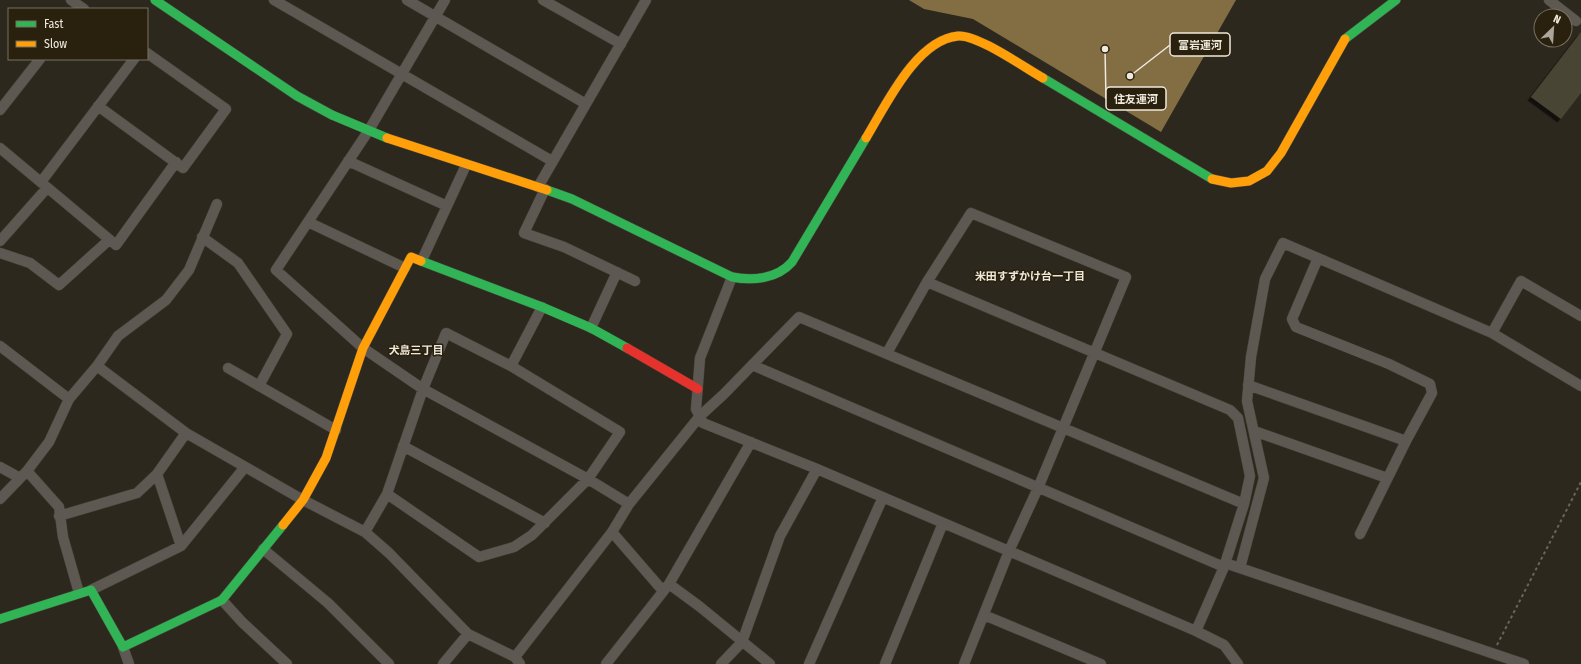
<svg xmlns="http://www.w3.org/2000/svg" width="1581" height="664" font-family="'Fira Sans Condensed','Noto Sans JP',sans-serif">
  <defs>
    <filter id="shadow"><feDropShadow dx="-3.5" dy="3.5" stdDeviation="0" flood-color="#0009"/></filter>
  </defs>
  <rect width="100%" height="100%" fill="#2d281d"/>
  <path fill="#836e44" d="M 909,0 L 1236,0 L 1161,132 L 973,19 L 924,9 Z"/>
  <path fill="#4a4436" filter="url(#shadow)" d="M 1581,32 L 1581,93 L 1561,119 L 1531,97 Z"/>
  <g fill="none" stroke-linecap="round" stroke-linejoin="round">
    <defs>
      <path id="street" d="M 71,0 L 84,9
        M 274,0 L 552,161
        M 407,0 L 586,104
        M 445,0 L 369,130 L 276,270 L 363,348 L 423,389 L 588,479 L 629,504
        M 543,0 L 621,44
        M 1549,0 L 1576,21
        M 98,106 L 183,168 L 226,109 L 147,53
        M 0,110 L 40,59
        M 0,148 L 116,245 L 176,162
        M 348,161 L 447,206
        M 41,182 L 134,59
        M 538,187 L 646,0
        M 545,189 L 524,233 L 564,247 L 635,281
        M 308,222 L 405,268
        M 202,237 L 238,263 L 287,334 L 259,386
        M 0,241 L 47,188
        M 0,253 L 30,263 L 59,285 L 109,240
        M 1318,258 L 1292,319 L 1296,327 L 1389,364 L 1430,384 L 1432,393 L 1406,441 L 1360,534
        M 422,260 L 466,165
        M 732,277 L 700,358 L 696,409 L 703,423 L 817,469 L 1196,631 L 1224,645 L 1238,664
        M 927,282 L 971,213 L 1126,277 L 1038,488 L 1009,551 L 964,664
        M 591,328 L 617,272
        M 1492,333 L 1521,281 L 1581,316
        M 0,346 L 69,399 L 97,366 L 186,433 L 303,500 L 365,532 L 389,553 L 468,634 L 515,657 L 520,664
        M 887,353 L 927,282 L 1230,410 L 1238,418 L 1250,476 L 1244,504 L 1224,567 L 1196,631
        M 752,365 L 1224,567
        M 97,366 L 118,336 L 166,300 L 189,270 L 217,204
        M 511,366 L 542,307
        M 228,368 L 336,430
        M 1248,385 L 1406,441
        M 1254,431 L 1387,478
        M 403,446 L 545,523
        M 0,467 L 20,478
        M 27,471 L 59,507 L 63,537 L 79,593
        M 157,474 L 181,546
        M 0,499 L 27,471 L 49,442 L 69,399
        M 59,516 L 137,493 L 157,474 L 186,433
        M 365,532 L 387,494 L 423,389 L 446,333 L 511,366 L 620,432 L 588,479 L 532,535 L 514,547 L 479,557 L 387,494
        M 612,532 L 663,591
        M 263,549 L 328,603 L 389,664
        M 1225,563 L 1524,664
        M 1240,568 L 1264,478 L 1247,401 L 1251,357 L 1265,279 L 1283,243 L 1492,333 L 1581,386
        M 669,584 L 699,606 L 770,664
        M 91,590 L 181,546 L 245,467
        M 222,600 L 242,622 L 287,664
        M 984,615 L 1101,664
        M 123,647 L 129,664
        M 515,657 L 612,532 L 629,504 L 700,416 L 724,394 L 799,317 L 1244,504
        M 443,664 L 468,634
        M 606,664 L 669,584 L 751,442
        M 721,664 L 742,642 L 780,536 L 817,469
        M 809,664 L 883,497
        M 885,664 L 943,523"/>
      <path id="fast" d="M 155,0 L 297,96 L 332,115 L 387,138
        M 1345,39 L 1396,0
        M 1043,78 L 1212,179
        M 547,190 L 572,199 L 732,277 C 753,281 777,279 792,262 L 866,138
        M 421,261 L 542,307 L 591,328 L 627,348
        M 0,619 L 91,590 L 123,647 L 222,600 L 283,525"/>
      <path id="slow" d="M 387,138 L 547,190
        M 866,138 C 886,105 916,40 958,36 C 977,34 1025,68 1043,78
        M 1212,179 L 1231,183 L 1249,181 L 1267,171 L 1281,153 L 1345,39
        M 283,525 L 303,500 L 326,458 L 363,348 L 411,257 L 421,261"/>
      <path id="jam" d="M 627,348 L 698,389"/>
    </defs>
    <use href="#street" stroke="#49443b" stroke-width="11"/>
    <use href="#fast" stroke="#49443b" stroke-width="10"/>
    <use href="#slow" stroke="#49443b" stroke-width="10"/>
    <use href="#jam" stroke="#49443b" stroke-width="10"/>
    <path stroke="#68645e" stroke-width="2" stroke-dasharray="3 3" stroke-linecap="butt" d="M 1497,645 L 1581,482"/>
    <use href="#street" stroke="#5d5851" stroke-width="10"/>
    <use href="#fast" stroke="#30b455" stroke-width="9"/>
    <use href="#slow" stroke="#ff9f0a" stroke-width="9"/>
    <use href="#jam" stroke="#e5322d" stroke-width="9"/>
  </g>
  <g text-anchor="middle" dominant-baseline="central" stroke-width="3" stroke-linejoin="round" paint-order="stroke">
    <g font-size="11" font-weight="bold" fill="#efe9dd" stroke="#29200d">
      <text x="1030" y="276">米田すずかけ台一丁目</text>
      <text x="416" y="350">犬島三丁目</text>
    </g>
  </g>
  <path fill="none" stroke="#efe9dd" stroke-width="1.5" d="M1130 76L1170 45M1105 49L1106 99"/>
  <g fill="#efe9dd" stroke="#29200d" stroke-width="1.5">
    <circle cx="1130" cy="76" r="4"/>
    <circle cx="1105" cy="49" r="4"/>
  </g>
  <g fill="#29200d" stroke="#efe9dd" stroke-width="1.5">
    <rect x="1170" y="33" width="60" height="23" rx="4"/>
    <rect x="1106" y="87" width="60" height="23" rx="4"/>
  </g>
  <g font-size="11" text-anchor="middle" font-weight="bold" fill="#efe9dd">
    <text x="1200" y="49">富岩運河</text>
    <text x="1136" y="103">住友運河</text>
  </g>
  <rect x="8" y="8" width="140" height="52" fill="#29200d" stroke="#787060"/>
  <rect x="16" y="21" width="20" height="6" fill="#30b455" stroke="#787060"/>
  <text x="44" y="28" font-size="12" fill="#efe9dd">Fast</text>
  <rect x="16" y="41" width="20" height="6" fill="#ff9f0a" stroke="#787060"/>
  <text x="44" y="48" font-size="12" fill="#efe9dd">Slow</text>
  <g transform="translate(1553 28) rotate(25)"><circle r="19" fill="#29200d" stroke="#787060"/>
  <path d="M0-3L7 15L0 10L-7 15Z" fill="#aba59a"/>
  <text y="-6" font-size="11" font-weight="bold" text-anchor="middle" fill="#efe9dd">N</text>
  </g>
</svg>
